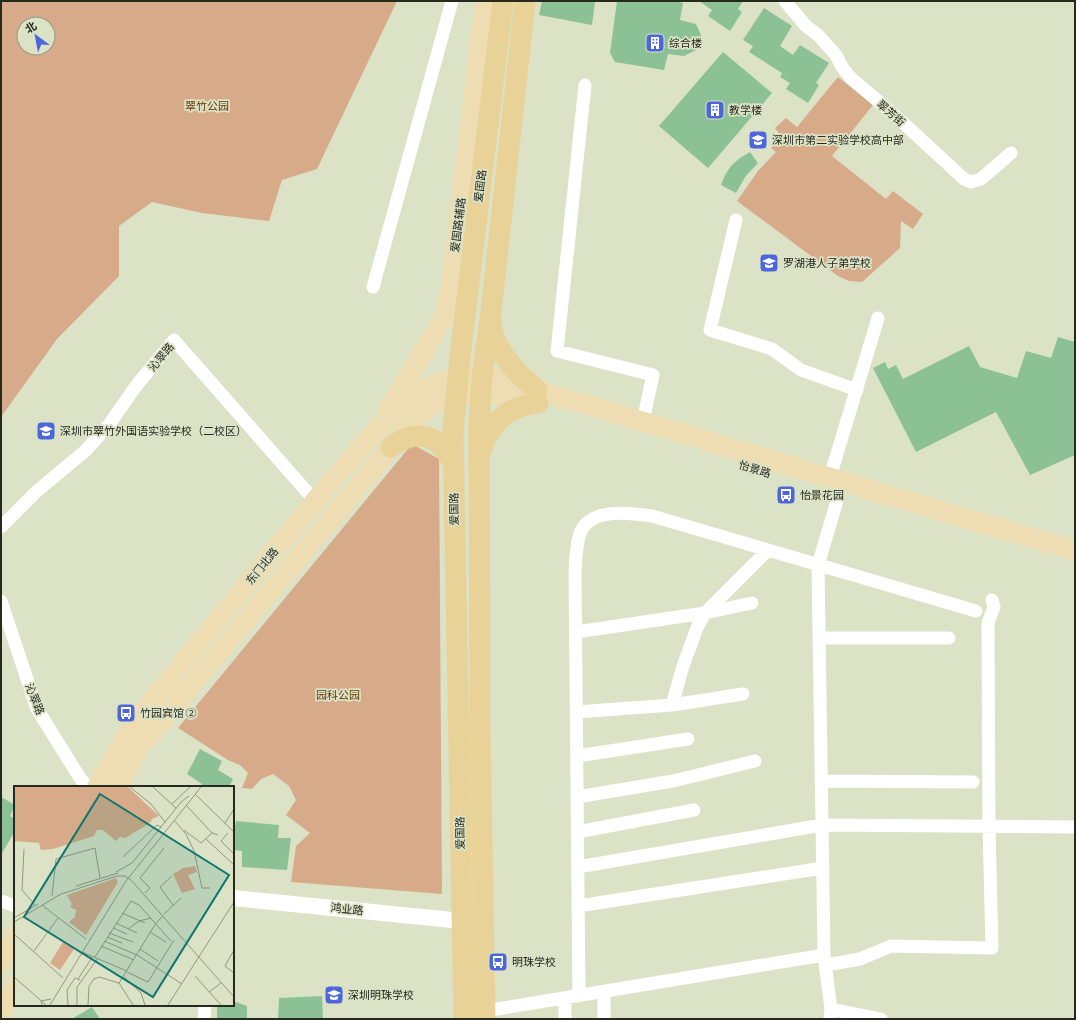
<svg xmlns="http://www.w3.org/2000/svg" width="1076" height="1020" font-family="'Asap Condensed','Noto Sans SC',sans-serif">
  <rect width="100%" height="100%" fill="#dbe2c6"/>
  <path fill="#d7ab89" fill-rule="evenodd" d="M 1,1 L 397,1 L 317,169 L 282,180 L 269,221 L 202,213 L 152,202 L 119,226 L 119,276 L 57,339 L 1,417 ZM 24,24 L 48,24 L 48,48 L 24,48 Z
    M 838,77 L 873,105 L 832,156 L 886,199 L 893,191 L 923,214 L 913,229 L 901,221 L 900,248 L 862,282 L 849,281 L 838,276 L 737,201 L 758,171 L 776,152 L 771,148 L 781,136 L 775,128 L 786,118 L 797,127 Z
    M 412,444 L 439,459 L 442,894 L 291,882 L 296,846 L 310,833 L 286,815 L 296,800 L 289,786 L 273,774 L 261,779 L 252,789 L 242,788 L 248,773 L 240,765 L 228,760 L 178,728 Z"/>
  <path fill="#8bc195" d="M 542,1 L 595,1 L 592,25 L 539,15 Z
    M 617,1 L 675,1 L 683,3 L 680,20 L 696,24 L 701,35 L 696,50 L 684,56 L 668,54 L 664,70 L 615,62 L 610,53 Z
    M 699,1 L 743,1 L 738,9 L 742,12 L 730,31 L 708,16 L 712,10 Z
    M 764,8 L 792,26 L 780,46 L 793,55 L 800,45 L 829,63 L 816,83 L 819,85 L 808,103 L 786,89 L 790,83 L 780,77 L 782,73 L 749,52 L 753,46 L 743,40 Z
    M 723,52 L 772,93 L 708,168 L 659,126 Z
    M 750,152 L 758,163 L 745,177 L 736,193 L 721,185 L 725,175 L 731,166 L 740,158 Z
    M 1058,337 L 1075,342 L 1075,455 L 1030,475 L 996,412 L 916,452 L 873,368 L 885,362 L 888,369 L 896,365 L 903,379 L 969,346 L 980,367 L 1017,378 L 1026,351 L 1051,358 Z
    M 200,749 L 222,761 L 218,770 L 233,779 L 229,787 L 200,787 L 202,784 L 187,774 Z
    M 1,797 L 15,805 L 10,816 L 15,819 L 15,831 L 1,855 Z
    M 236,821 L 279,825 L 278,838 L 291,838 L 287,870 L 242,867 L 242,851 L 233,850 L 233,837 Z
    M 322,996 L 323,1019 L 278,1019 L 279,998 Z
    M 233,1001 L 247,1006 L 247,1019 L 217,1019 L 217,1005 L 233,1005 Z
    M 92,1007 L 100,1019 L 72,1019 Z"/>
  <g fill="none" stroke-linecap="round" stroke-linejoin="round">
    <path stroke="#fff" stroke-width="13" d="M 785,1 L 806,26 L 818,35 L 836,55 L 842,67 L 851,78 L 899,119 L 964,179 L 971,182 L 981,179 L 1011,153
      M 585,85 L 557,351 L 653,375 L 643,421
      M 736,220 L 710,330 L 772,349 L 801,370 L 857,390
      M 373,287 L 452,1
      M 830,477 L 878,318
      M 1,527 L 37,491 L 84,452 L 108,426 L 136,386 L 174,340 L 315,501
      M 1,601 L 37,709 L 80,778 L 88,787
      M 576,632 L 705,613 L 752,603
      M 820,638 L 949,638
      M 672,705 L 683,666 L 697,628 L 705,613 L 768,550
      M 576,712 L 672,705 L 743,694
      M 577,756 L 688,739
      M 822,781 L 973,782
      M 577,797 L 673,781 L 755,761
      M 577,832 L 694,810
      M 578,867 L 822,825 L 1075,827
      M 1,901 L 15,906
      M 578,906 L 823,868
      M 826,965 L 860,959 L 891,946 L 992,948 L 989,827 L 988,623 L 994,607 L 992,600
      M 579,996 L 575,571 C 576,558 576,542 581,531 C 593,507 631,513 652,516 L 976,611
      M 831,1009 L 881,1019
      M 485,1011 L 824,955
      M 204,1019 L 205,1005
      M 565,1019 L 565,998
      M 604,1019 L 604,992
      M 830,1019 L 831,1009 L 824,955 L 818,565 L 839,494"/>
    <path stroke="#fff" stroke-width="16" d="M 233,898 L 462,921"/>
    <path stroke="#eeddb2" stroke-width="20" d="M 388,410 L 443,319 L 450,295 L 485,1
      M 97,787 L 136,720 L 315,501 L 390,414 C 426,382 459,369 507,381 L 1075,551
      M 117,787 L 140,747 L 391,447 C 400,435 410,422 422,412 C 449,391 488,388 519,398
      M 1,963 L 15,936
      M 1,1013 L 15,986"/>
    <path stroke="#e8d298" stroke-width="21" d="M 491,323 C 494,351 516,373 537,390
      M 391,447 C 418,427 439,435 454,464
      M 481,452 C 486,431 501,413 522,406 C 527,405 533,404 538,403
      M 464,1019 L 453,430 L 461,348 L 503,1
      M 485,1019 L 480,727 L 479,423 L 482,377 L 491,312 L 525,1"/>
  </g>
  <defs>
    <symbol id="building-square" viewBox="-11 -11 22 22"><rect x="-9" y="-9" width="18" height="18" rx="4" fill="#4c67dc" stroke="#dbe2c6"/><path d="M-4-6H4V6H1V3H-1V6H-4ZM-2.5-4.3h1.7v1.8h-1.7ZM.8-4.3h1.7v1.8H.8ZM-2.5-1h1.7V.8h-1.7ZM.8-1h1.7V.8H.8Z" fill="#fff"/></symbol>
    <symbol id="school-square" viewBox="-11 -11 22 22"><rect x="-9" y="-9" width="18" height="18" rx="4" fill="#4c67dc" stroke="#dbe2c6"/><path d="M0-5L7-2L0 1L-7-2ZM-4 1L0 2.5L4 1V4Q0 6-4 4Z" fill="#fff"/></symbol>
    <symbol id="bus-square" viewBox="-11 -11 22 22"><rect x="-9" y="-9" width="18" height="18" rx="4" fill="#4c67dc" stroke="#dbe2c6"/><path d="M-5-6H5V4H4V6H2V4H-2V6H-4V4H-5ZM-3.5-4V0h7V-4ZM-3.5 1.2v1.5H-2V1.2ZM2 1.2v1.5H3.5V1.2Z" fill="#fff"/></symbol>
  </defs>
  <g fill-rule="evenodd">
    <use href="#building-square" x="644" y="32" width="22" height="22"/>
    <use href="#building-square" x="704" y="99" width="22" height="22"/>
    <use href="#school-square" x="747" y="129" width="22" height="22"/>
    <use href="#school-square" x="758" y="252" width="22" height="22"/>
    <use href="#school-square" x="35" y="420" width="22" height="22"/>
    <use href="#bus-square" x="775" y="484" width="22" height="22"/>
    <use href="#bus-square" x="115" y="702" width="22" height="22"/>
    <use href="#bus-square" x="487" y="951" width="22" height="22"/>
    <use href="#school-square" x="323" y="984" width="22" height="22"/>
  </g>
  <g text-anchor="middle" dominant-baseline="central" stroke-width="3.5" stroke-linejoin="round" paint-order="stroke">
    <g font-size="11" fill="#26291e" stroke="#dbe2c6" text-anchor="start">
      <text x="669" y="43">综合楼</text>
      <text x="729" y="110">教学楼</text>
      <text x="772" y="140">深圳市第二实验学校高中部</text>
      <text x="783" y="263">罗湖港人子弟学校</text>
      <text x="60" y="431">深圳市翠竹外国语实验学校（二校区）</text>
      <text x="800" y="495">怡景花园</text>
      <text x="140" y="713">竹园宾馆 ②</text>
      <text x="512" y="962">明珠学校</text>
      <text x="348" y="995">深圳明珠学校</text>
    </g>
    <g font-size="11" fill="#6c3a06" stroke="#dbe2c6">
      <text x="207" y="106">翠竹公园</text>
      <text x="338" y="695">园科公园</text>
    </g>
    <g font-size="11" fill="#26291e" stroke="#dbe2c6">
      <text transform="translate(891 113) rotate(41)">翠芳街</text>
      <text transform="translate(480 186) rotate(-83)">爱国路</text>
      <text transform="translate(458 225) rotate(-83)">爱国路辅路</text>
      <text transform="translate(161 357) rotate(-50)">沁翠路</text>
      <text transform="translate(755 469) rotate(17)">怡景路</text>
      <text transform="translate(454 509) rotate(-91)">爱国路</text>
      <text transform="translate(262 566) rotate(-51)">东门北路</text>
      <text transform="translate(35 699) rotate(68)">沁翠路</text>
      <text transform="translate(460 833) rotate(-91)">爱国路</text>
      <text transform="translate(347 909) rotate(6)">鸿业路</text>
    </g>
  </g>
  <g transform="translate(14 786)">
    <rect width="220" height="220" fill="#dbe2c6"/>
    <path d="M 0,1 L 114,1 L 145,30 L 138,33 L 136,37 L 111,52 L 106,51 L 102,55 L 89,44 L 83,44 L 80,50 L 39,63 L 27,64 L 25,57 L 0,55 ZM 181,80 L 183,86 L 174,89 L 181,103 L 168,107 L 159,88 L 169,82 ZM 102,92 L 104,96 L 72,149 L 55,136 L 61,131 L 62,124 L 56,121 L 58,118 L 53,109 ZM 49,156 L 60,163 L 46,184 L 36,177 Z" fill="#d7ab89"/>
    <path fill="none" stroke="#939883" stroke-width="1" d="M 116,1 L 137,18 L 151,36M 139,1 L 162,22M 181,8 L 220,46M 158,18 L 176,1M 172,19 L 198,47 L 204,49M 160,34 L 172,48 L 180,65 L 188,102 L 196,102M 211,37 L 220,23M 170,44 L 187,57 L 198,47M 214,47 L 207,55 L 220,68M 192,53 L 220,79M 10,63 L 8,104 L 21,119M 109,71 L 143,39 L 147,41M 102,86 L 118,77 L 168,15 L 175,10M 158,90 L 146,101 L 159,119M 62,100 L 104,87M 131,107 L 136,102 L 126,92 L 150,62M 38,110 L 42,73 L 81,62 L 86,92M 28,119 L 72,153M 108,127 L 131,137M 150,128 L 167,112M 0,132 L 24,118M 0,136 L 47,108 L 103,90 L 111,90 L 117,94 L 220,211M 102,137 L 123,147M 99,142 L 113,148M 114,143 L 125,135 L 137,132M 136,146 L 152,156M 95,147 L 119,156M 0,148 L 49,192M 93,151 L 108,157M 90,155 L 123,169 L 168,198M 87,160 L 120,174M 126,163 L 144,175M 220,164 L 211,180 L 220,187M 20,165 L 44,132M 68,166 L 113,185M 81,171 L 117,115 L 125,119 L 157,155M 113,186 L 134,196 L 160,154M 181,190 L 207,219M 0,191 L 32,219M 110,191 L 127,207 L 131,219M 64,193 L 79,170M 105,197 L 142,137 L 149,130M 195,206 L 207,197M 28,219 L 27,215 L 37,213M 36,219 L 112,95 L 187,1M 54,219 L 53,204 L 61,192 L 66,194M 63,219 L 63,201 L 84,172M 74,219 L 75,200 L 80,193 L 85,191 L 105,197 L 119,219M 154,219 L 220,116"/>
    <path fill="#0f766e" fill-opacity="0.15" stroke="#0f766e" stroke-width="2" d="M 86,8 L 215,89 L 139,211 L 10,131 Z"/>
    <rect width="220" height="220" fill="none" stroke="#26291e" stroke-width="2"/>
  </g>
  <rect width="1076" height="1020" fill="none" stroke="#26291e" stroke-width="4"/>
  <g transform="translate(36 36) rotate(328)"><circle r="19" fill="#dbe2c6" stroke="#939883"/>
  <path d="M0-3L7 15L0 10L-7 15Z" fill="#4c67dc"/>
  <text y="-6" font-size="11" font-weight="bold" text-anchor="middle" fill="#26291e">北</text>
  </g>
</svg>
